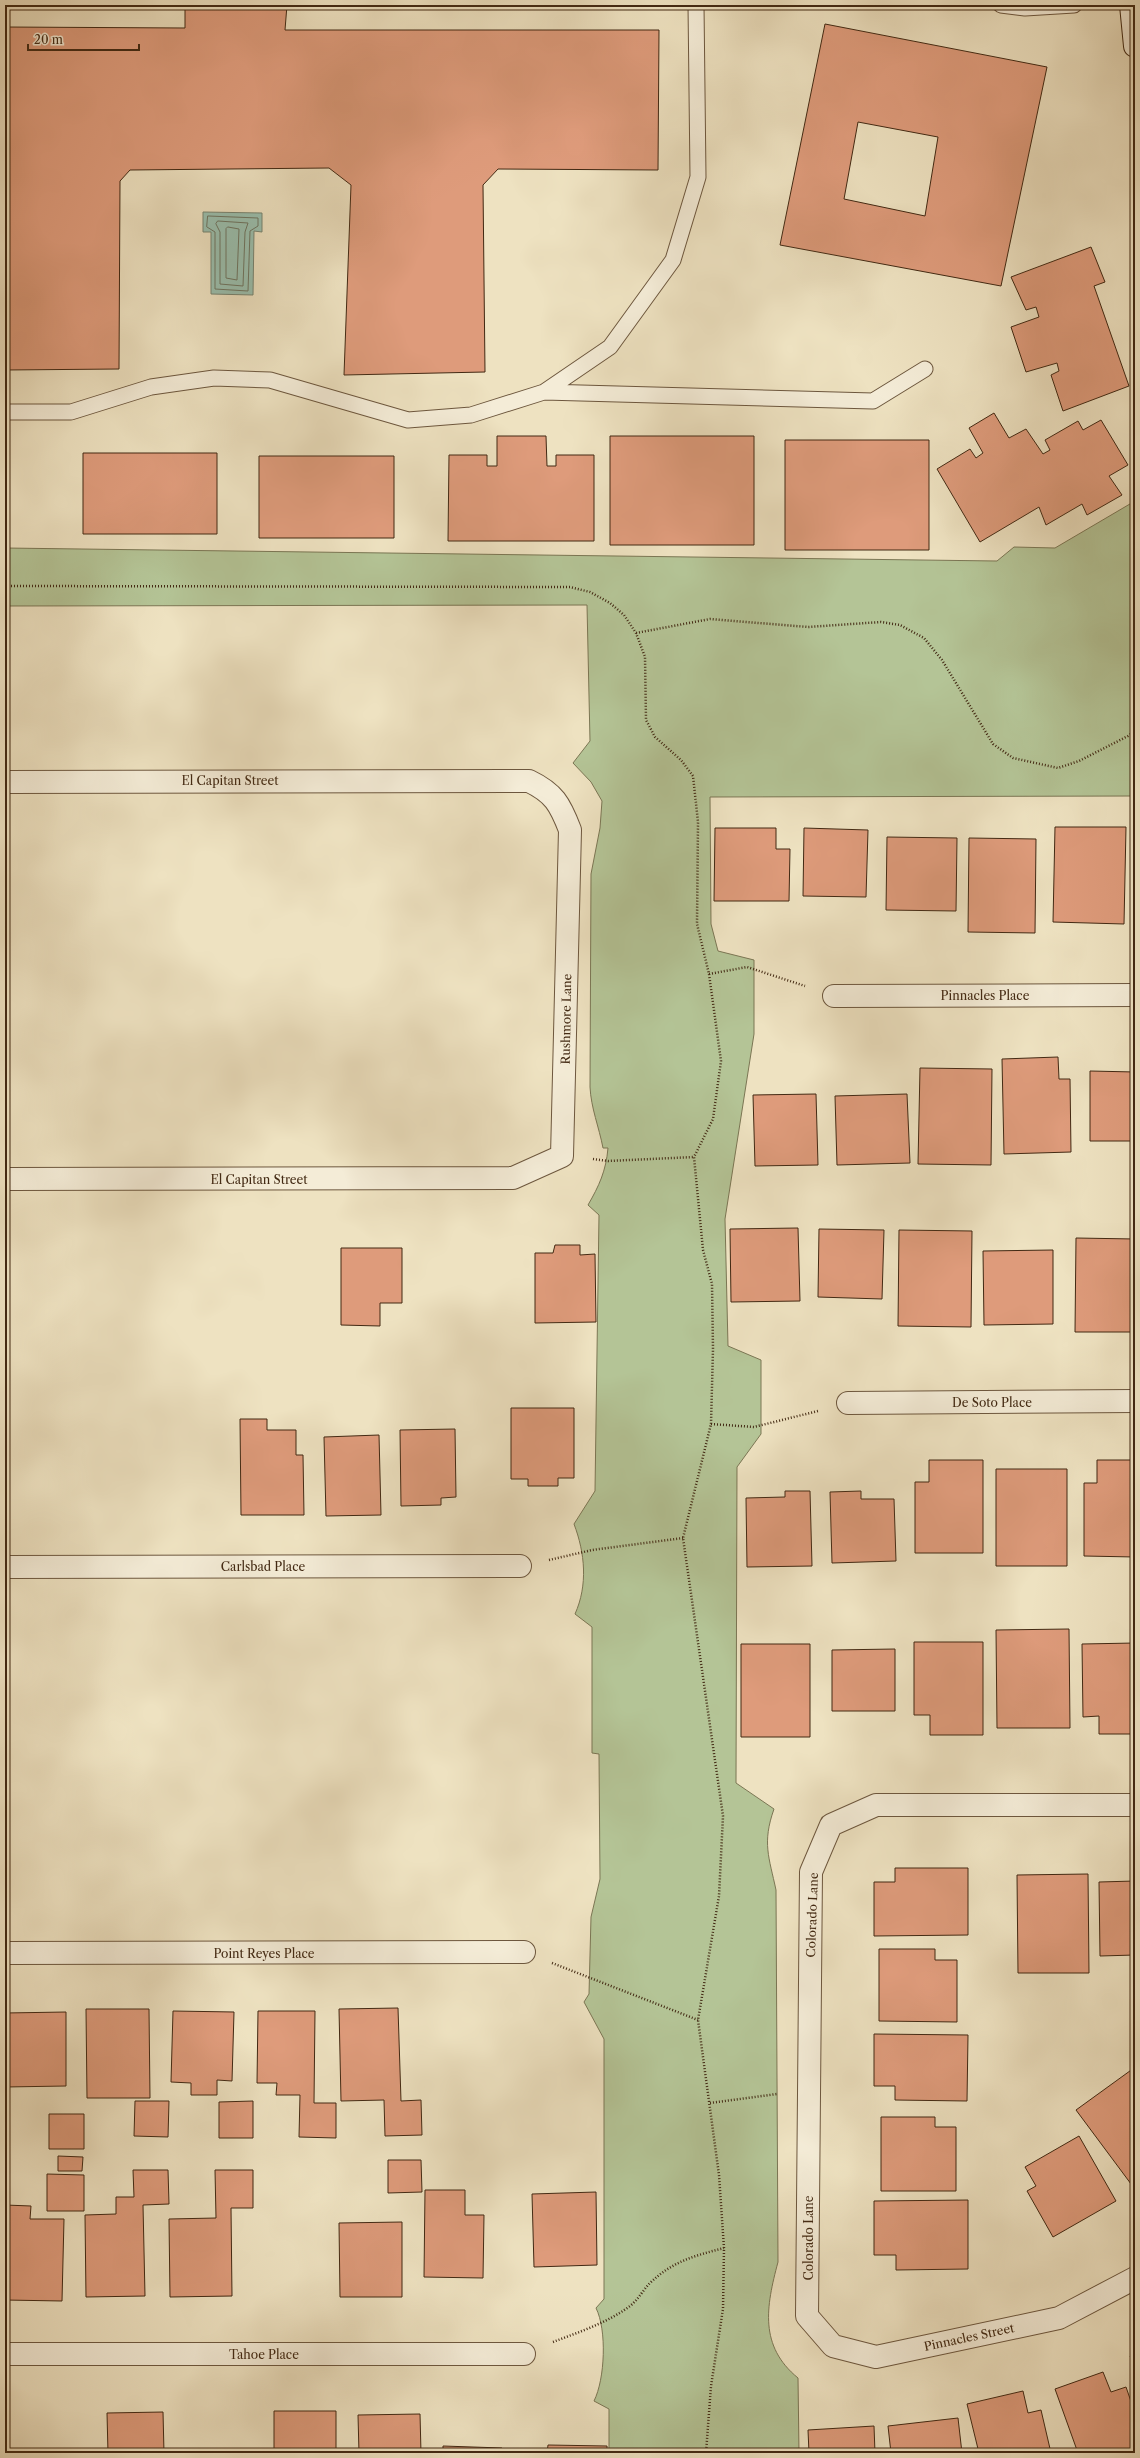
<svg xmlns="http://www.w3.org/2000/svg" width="1140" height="2458" font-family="'Libre Caslon Text',serif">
  <rect width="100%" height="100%" fill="#eee2c1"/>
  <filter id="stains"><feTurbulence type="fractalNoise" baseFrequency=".005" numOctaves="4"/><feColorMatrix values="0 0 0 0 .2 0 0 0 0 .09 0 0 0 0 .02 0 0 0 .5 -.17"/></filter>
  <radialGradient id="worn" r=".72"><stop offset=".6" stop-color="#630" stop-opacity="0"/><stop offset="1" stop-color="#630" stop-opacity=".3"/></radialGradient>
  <path fill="#b4c496" stroke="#7b7654" d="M 1135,501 L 1135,796 L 710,797 L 711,924 L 718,951 L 754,960 L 754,1034 L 725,1219 L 728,1346 L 761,1360 L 761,1434 L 737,1467 L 736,1783 L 774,1809 C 762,1843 769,1857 776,1890 L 778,2262 C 766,2307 759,2346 798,2378 L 799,2453 L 609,2453 L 609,2409 L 594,2401 C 605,2379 607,2330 596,2308 L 604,2299 L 604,2039 L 584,2002 L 589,1994 L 591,1917 L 600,1879 L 599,1754 L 592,1753 L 592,1627 L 575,1614 C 588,1585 585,1553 574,1524 L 595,1491 L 599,1215 L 588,1205 C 599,1186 606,1171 608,1148 L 603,1148 C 599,1127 591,1108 590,1087 L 591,874 L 600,828 L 602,801 L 591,782 L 573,763 L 590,741 L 587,605 L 5,606 L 5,548 L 997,561 L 1014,547 L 1055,548 Z"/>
  <path fill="#9abfae" stroke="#778370" d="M 203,212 L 262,213 L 262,232 L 254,231 L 253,295 L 211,294 L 211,232 L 203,232 Z"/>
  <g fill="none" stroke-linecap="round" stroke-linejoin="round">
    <path stroke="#6e7460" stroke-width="1" d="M 208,216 L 258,218 L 258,226 L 250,231 L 248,291 L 215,289 L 215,232 L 207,227 Z
      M 218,221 L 248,223 L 245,232 L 243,286 L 220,284 L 220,232 L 216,224 Z
      M 228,227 L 239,229 L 237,280 L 226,278 L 226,229 Z"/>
  </g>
  <path fill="#de9b7b" stroke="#422913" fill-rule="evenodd" d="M 185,5 L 287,5 L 285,30 L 659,30 L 658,170 L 498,169 L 483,185 L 485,372 L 344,375 L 351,185 L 329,168 L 130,170 L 120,181 L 119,369 L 5,370 L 5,27 L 185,28 Z
    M 825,24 L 1047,67 L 1001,286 L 780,245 ZM 858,122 L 938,137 L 925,216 L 844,199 Z
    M 1091,247 L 1105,282 L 1094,286 L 1129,386 L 1063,411 L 1051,375 L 1059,371 L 1057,363 L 1026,372 L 1011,327 L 1039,317 L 1036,307 L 1026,310 L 1011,277 Z
    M 994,413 L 1009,438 L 1026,429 L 1043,454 L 1050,450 L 1045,440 L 1078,421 L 1083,430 L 1101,420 L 1128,465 L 1109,476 L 1122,495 L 1087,515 L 1082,504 L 1046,525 L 1039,507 L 980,542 L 937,469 L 970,449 L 976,458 L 983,453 L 969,428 Z
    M 497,436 L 546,436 L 547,466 L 556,466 L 556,455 L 594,455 L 594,541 L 448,541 L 449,455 L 487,455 L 487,466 L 497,466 Z
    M 610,436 L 754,436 L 754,545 L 610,545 Z
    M 785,440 L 929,440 L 929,550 L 785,550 Z
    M 83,453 L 217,453 L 217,534 L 83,534 Z
    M 259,456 L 394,456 L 394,538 L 259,538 Z
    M 1055,827 L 1126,827 L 1124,924 L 1053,922 Z
    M 715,828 L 776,828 L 776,849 L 790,849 L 789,901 L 714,901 Z
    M 804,828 L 868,830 L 866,897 L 803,896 Z
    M 887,837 L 957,838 L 956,911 L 886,910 Z
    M 969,838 L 1036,839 L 1035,933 L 968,932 Z
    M 1058,1057 L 1059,1079 L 1070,1079 L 1071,1152 L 1004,1154 L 1002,1059 Z
    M 920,1068 L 992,1069 L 991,1165 L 918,1164 Z
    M 1090,1071 L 1135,1072 L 1135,1141 L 1090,1141 Z
    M 816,1094 L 818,1165 L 755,1166 L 753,1095 Z
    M 907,1094 L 910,1163 L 837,1165 L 835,1096 Z
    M 798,1228 L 800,1301 L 731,1302 L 730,1229 Z
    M 819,1229 L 884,1230 L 882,1299 L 818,1297 Z
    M 899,1230 L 972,1231 L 971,1327 L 898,1326 Z
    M 1076,1238 L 1135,1239 L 1135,1332 L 1075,1332 Z
    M 555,1245 L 580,1245 L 580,1255 L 595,1254 L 596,1322 L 535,1323 L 535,1253 L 553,1253 Z
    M 341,1248 L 402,1248 L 402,1303 L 380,1303 L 380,1326 L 341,1325 Z
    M 1053,1250 L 1053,1324 L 984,1325 L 983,1251 Z
    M 511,1408 L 574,1408 L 574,1478 L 558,1478 L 558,1486 L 528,1486 L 528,1479 L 511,1479 Z
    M 240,1419 L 267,1419 L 267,1430 L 296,1430 L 296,1455 L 303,1455 L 304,1515 L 241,1515 Z
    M 455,1429 L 456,1497 L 441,1498 L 441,1505 L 401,1506 L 400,1430 Z
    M 379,1435 L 381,1515 L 326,1516 L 324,1437 Z
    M 929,1460 L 983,1460 L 983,1553 L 915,1553 L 915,1482 L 929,1482 Z
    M 1097,1460 L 1135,1460 L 1135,1557 L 1084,1556 L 1084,1483 L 1097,1483 Z
    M 996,1469 L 1067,1469 L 1067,1566 L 996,1566 Z
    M 785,1491 L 810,1491 L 812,1566 L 747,1567 L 746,1498 L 785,1497 Z
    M 861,1491 L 861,1499 L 894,1499 L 896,1561 L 832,1563 L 830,1492 Z
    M 1069,1629 L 1070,1728 L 997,1728 L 996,1630 Z
    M 914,1642 L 983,1642 L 983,1735 L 930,1735 L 930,1715 L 914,1715 Z
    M 1135,1643 L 1135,1734 L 1099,1734 L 1099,1716 L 1083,1717 L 1082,1644 Z
    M 741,1644 L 810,1644 L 810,1737 L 741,1737 Z
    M 895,1649 L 895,1711 L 832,1711 L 832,1650 Z
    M 895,1868 L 968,1868 L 968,1935 L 874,1936 L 874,1882 L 895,1882 Z
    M 1088,1874 L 1089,1973 L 1018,1973 L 1017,1875 Z
    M 1135,1881 L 1135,1955 L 1100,1956 L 1099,1882 Z
    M 879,1949 L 935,1949 L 935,1960 L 957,1960 L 957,2022 L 879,2021 Z
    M 398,2008 L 401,2101 L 421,2100 L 422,2135 L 385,2136 L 384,2100 L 341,2101 L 339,2009 Z
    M 86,2009 L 149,2009 L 150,2098 L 87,2098 Z
    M 173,2011 L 234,2012 L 232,2081 L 217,2080 L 217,2095 L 191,2095 L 191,2083 L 171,2082 Z
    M 258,2011 L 315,2011 L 314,2103 L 336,2103 L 336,2138 L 299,2137 L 300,2095 L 276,2095 L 277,2083 L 257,2083 Z
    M 66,2012 L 66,2086 L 5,2087 L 5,2013 Z
    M 874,2034 L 968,2035 L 967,2101 L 895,2100 L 895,2086 L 874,2086 Z
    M 1134,2068 L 1135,2069 L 1134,2188 L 1076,2110 Z
    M 135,2101 L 169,2101 L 168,2137 L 134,2136 Z
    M 253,2101 L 253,2138 L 219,2138 L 219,2102 Z
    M 49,2114 L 84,2114 L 84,2149 L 49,2149 Z
    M 881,2117 L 935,2117 L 935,2127 L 956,2127 L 956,2191 L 881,2191 Z
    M 1079,2136 L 1116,2201 L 1053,2237 L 1027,2191 L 1036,2186 L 1025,2167 Z
    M 58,2156 L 83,2157 L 82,2171 L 58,2171 Z
    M 388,2160 L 421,2160 L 422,2192 L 388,2193 Z
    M 133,2170 L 168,2170 L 169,2204 L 143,2205 L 145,2296 L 86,2297 L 85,2215 L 116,2214 L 116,2197 L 134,2197 Z
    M 215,2170 L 253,2170 L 253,2208 L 231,2208 L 232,2296 L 170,2297 L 169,2219 L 216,2218 Z
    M 47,2174 L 84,2175 L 84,2211 L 47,2211 Z
    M 425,2190 L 465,2190 L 465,2215 L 484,2215 L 483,2278 L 424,2277 Z
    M 596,2192 L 597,2265 L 534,2267 L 532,2194 Z
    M 968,2200 L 968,2269 L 896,2270 L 896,2255 L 874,2255 L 874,2201 Z
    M 5,2205 L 31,2206 L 30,2219 L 64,2219 L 62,2301 L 5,2300 Z
    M 402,2222 L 402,2297 L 340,2297 L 339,2223 Z
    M 1135,2353 L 1135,2365 L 1130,2356 Z
    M 1103,2372 L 1111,2392 L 1126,2387 L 1135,2413 L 1135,2453 L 1078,2453 L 1055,2389 Z
    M 1023,2391 L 1028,2413 L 1041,2410 L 1051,2453 L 979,2453 L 967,2404 Z
    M 274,2411 L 336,2411 L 336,2453 L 274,2453 Z
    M 163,2412 L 164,2453 L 108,2453 L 107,2413 Z
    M 420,2414 L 421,2453 L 359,2453 L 358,2415 Z
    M 958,2418 L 962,2453 L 891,2453 L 888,2426 Z
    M 874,2426 L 875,2453 L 809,2453 L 808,2430 Z
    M 548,2445 L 607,2446 L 607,2453 L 547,2453 Z
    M 443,2446 L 502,2448 L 502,2453 L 443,2453 Z"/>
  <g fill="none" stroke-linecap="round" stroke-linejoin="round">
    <defs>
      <path id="lane" d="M 1001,5 L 1025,8 L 1074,5
        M 544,392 L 873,401 L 925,369
        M 5,412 L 71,412 L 151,387 L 214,378 L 270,380 L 408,420 L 471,415 L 544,392 L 610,347 L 673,260 L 698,177 L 696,5"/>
      <path id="street" d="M 5,782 L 529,781 C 554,793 560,804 570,830 L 562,1156 L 513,1178 L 5,1179
        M 834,996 L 1135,995
        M 848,1403 L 1135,1401
        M 5,1567 L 520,1566
        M 1135,1805 L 876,1805 L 831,1825 L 811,1872 L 807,2316 L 833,2346 L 876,2357 L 1059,2318 L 1135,2278
        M 5,1953 L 524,1952
        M 5,2354 L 524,2354"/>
      <path id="secondary" d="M 1131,5 L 1135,46"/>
    </defs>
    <use href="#lane" stroke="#6d573e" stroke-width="17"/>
    <use href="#street" stroke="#6d573e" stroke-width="24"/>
    <use href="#secondary" stroke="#422913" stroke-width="24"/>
    <path stroke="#422913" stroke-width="2.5" stroke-dasharray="1 2" stroke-linecap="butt" d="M 5,586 L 570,587 L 590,592 L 610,603 L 624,615 L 636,633 L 645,657 L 646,720 L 655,737 L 681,760 L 693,776 L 698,822 L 697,924 L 709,974 L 721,1061 L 713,1119 L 694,1157 L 703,1250 L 712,1284 L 713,1349 L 711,1424 L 683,1538 L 723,1816 L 719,1896 L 698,2020 L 719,2175 L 724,2248 L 723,2309 L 711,2386 L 706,2453
      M 636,633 L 710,619 L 808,627 L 881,622 L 900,625 L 924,638 L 942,660 L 993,744 L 1013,758 L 1058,768 L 1079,761 L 1128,736 L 1135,731
      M 709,974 L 747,967 L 805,986
      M 593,1159 L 608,1161 L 694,1157
      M 711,1424 L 754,1427 L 818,1411
      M 549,1560 L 592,1550 L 683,1538
      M 552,1963 L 698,2020
      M 710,2103 L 777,2094
      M 553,2342 C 579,2332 607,2323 630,2306 C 638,2300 643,2290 650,2283 C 673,2261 694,2256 724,2248"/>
    <use href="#lane" stroke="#f4ecd7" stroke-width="15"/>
    <use href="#street" stroke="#f4ecd7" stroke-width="22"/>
    <use href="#secondary" stroke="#f4ecd7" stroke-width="22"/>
  </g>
  <g text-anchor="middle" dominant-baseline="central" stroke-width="3.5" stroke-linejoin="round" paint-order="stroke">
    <g font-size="12" fill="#422913" stroke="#f4ecd7">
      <text x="230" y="780">El Capitan Street</text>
      <text x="985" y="995">Pinnacles Place</text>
      <text transform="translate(566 1019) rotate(-89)">Rushmore Lane</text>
      <text x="259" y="1179">El Capitan Street</text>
      <text x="992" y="1402">De Soto Place</text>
      <text x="263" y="1566">Carlsbad Place</text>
      <text transform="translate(812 1915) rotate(-88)">Colorado Lane</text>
      <text x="264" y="1953">Point Reyes Place</text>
      <text transform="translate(808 2238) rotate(-90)">Colorado Lane</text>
      <text transform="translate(969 2337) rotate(-12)">Pinnacles Street</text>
      <text x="264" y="2354">Tahoe Place</text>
    </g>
  </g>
  <rect width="1140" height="2458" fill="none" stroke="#eee2c1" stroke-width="20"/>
  <rect x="6" y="6" width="1128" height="2446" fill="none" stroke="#422913" stroke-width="2"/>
  <rect x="10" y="10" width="1120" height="2438" fill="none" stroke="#422913"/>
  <path d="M28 44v6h111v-6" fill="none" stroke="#422913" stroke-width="2"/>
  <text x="34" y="44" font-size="12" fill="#422913" stroke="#f4ecd7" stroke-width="3" paint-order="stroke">20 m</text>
  <rect width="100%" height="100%" filter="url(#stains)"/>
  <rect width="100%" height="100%" fill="url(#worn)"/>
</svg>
